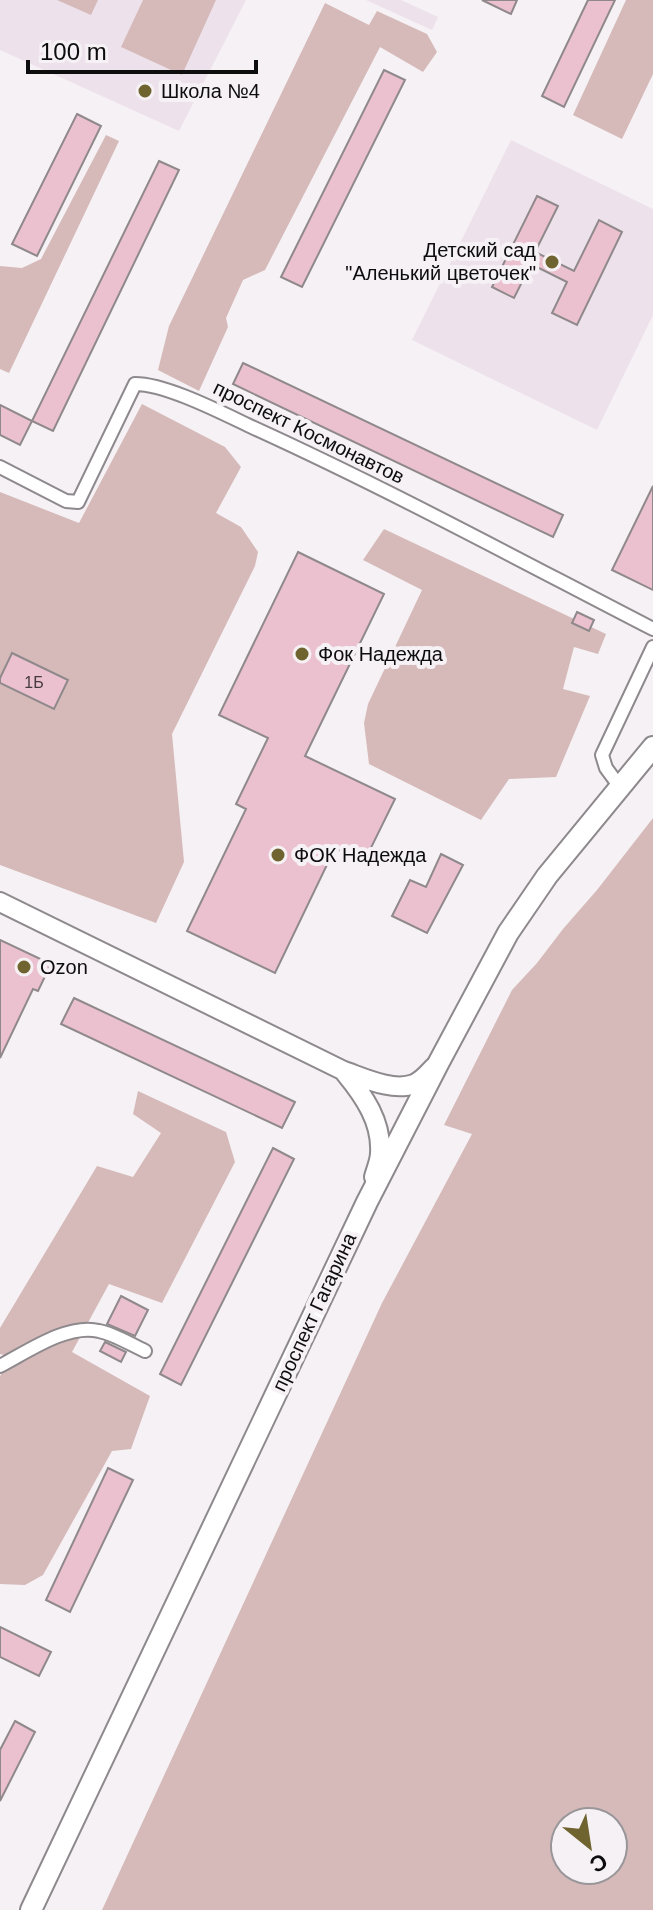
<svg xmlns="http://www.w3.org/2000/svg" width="653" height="1910" font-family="Arial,sans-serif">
  <rect width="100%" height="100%" fill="#f6f1f5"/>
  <path fill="#ede2eb" d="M 0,0 L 246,0 L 179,131 L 0,50 Z
    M 366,0 L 401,0 L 438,17 L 432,30 Z
    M 511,140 L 653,209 L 653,315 L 597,430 L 412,340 Z"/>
  <path fill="#d5bab9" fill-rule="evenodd" d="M 57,0 L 98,0 L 91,15 Z
    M 143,0 L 216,0 L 182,75 L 121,47 Z
    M 626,0 L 653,0 L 653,74 L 622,139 L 573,115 Z
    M 325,3 L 369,25 L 377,11 L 427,34 L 437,52 L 423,72 L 380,47 L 265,270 L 243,280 L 226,318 L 228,327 L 199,391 L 158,370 L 169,326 Z
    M 106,135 L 119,141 L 9,373 L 0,369 L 0,266 L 22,268 L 41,259 Z
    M 142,404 L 225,447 L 241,467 L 216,513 L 241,527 L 258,552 L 255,566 L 172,734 L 184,862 L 156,923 L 0,865 L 0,492 L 79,523 Z
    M 384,529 L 606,634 L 598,654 L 574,647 L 563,689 L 590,696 L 556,777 L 509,779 L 481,820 L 369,764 L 364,723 L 368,704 L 422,590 L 363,560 Z
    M 653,818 L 653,1910 L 102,1910 L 382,1303 L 472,1134 L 444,1125 L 512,990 L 537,963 L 563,929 L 597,890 ZM 565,1822 L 613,1822 L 613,1870 L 565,1870 Z
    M 138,1091 L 226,1132 L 235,1162 L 162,1303 L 109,1284 L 72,1352 L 150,1396 L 131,1449 L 112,1451 L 43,1575 L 25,1585 L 0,1584 L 0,1376 L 12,1357 L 0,1354 L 0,1328 L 97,1166 L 133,1177 L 161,1133 L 133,1114 Z"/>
  <path fill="#ebc1cf" stroke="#8f898b" stroke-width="2" d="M 482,0 L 517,0 L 511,14 Z
    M 588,0 L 615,0 L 564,107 L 542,96 Z
    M 384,70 L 405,80 L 302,287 L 281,277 Z
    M 77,114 L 101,126 L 37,256 L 12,244 Z
    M 159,161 L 179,170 L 53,431 L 32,421 Z
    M 537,196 L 558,206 L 535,252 L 574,271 L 599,220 L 622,232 L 577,325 L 552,313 L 567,282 L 531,264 L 514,298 L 492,287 Z
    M 243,363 L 563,515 L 553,537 L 233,384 Z
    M 0,405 L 32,421 L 20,445 L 0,435 Z
    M 653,486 L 653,590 L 612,570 Z
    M 298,552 L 384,594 L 305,756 L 395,799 L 364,862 L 335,848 L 275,973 L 187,931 L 246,809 L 236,804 L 268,738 L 219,715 Z
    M 577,612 L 594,620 L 589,631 L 572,623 Z
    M 12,653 L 68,680 L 54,709 L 0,683 L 0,678 Z
    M 441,854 L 463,865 L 427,933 L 392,916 L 410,880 L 426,887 Z
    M 0,940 L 51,964 L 38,991 L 33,989 L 0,1058 Z
    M 74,998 L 295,1102 L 282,1128 L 61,1024 Z
    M 273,1148 L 294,1159 L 181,1385 L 160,1374 Z
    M 121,1296 L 148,1310 L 135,1336 L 107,1324 Z
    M 105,1342 L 126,1352 L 121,1362 L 100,1351 Z
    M 108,1468 L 133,1480 L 70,1612 L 46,1600 Z
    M 0,1627 L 51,1652 L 39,1676 L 0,1657 Z
    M 15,1721 L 35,1732 L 0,1801 L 0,1750 Z"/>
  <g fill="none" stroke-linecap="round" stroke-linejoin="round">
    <defs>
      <path id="street" d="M 0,467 L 66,501 L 78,502 L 135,384 C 167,384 224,414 254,428 C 390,490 521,561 653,629
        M 620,787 L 606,768 L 602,755 L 653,647
        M 0,1366 C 27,1352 68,1323 99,1331 C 114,1334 130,1344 145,1351"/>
      <path id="secondary" d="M 0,902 L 344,1071 C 364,1078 393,1092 414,1084 C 423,1080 428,1073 434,1067
        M 345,1073 C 364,1096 382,1122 380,1153 C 380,1161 376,1169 374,1177"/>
      <path id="primary" d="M 31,1910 L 367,1202 L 439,1062 L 508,933 L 547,876 L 653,747"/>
    </defs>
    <use href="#street" stroke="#8e898d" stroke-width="16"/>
    <use href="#secondary" stroke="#8e898d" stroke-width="22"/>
    <use href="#primary" stroke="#8e898d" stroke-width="24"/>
    <use href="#street" stroke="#fff" stroke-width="12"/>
    <use href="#secondary" stroke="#fff" stroke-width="18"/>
    <use href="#primary" stroke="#fff" stroke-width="20"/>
  </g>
  <g fill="#6f6330" stroke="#f6f1f5" stroke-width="3">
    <circle cx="145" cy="91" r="8"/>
    <circle cx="552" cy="262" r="8"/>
    <circle cx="302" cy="654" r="8"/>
    <circle cx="278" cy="855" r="8"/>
    <circle cx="24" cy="967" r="8"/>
  </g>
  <g text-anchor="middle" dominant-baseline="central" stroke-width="8" stroke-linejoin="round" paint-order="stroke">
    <g font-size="16" fill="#453a3e">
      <text x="34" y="682">1Б</text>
    </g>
    <g font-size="20" fill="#0e0d0e" stroke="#f6f1f5" text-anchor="start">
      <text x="161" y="91">Школа №4</text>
      <text x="536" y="250" text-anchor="end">Детский сад<tspan x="536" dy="23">"Аленький цветочек"</tspan></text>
      <text x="318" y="654">Фок Надежда</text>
      <text x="294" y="855">ФОК Надежда</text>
      <text x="40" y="967">Ozon</text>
    </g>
    <g font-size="20" fill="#0e0d0e" stroke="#f6f1f5">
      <text transform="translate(309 432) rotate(26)">проспект Космонавтов</text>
      <text transform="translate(314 1312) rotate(-65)">проспект Гагарина</text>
    </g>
  </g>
  <g transform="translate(589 1846) rotate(150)"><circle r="38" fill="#f6f1f5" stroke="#999699" stroke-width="2"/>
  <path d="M0-6L14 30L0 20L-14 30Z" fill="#6f6330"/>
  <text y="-12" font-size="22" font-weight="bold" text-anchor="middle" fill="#0e0d0e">С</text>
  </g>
  <path d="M28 60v12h228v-12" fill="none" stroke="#0e0d0e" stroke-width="4"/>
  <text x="40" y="60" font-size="24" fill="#0e0d0e" stroke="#f6f1f5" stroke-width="6" paint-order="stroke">100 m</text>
</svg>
